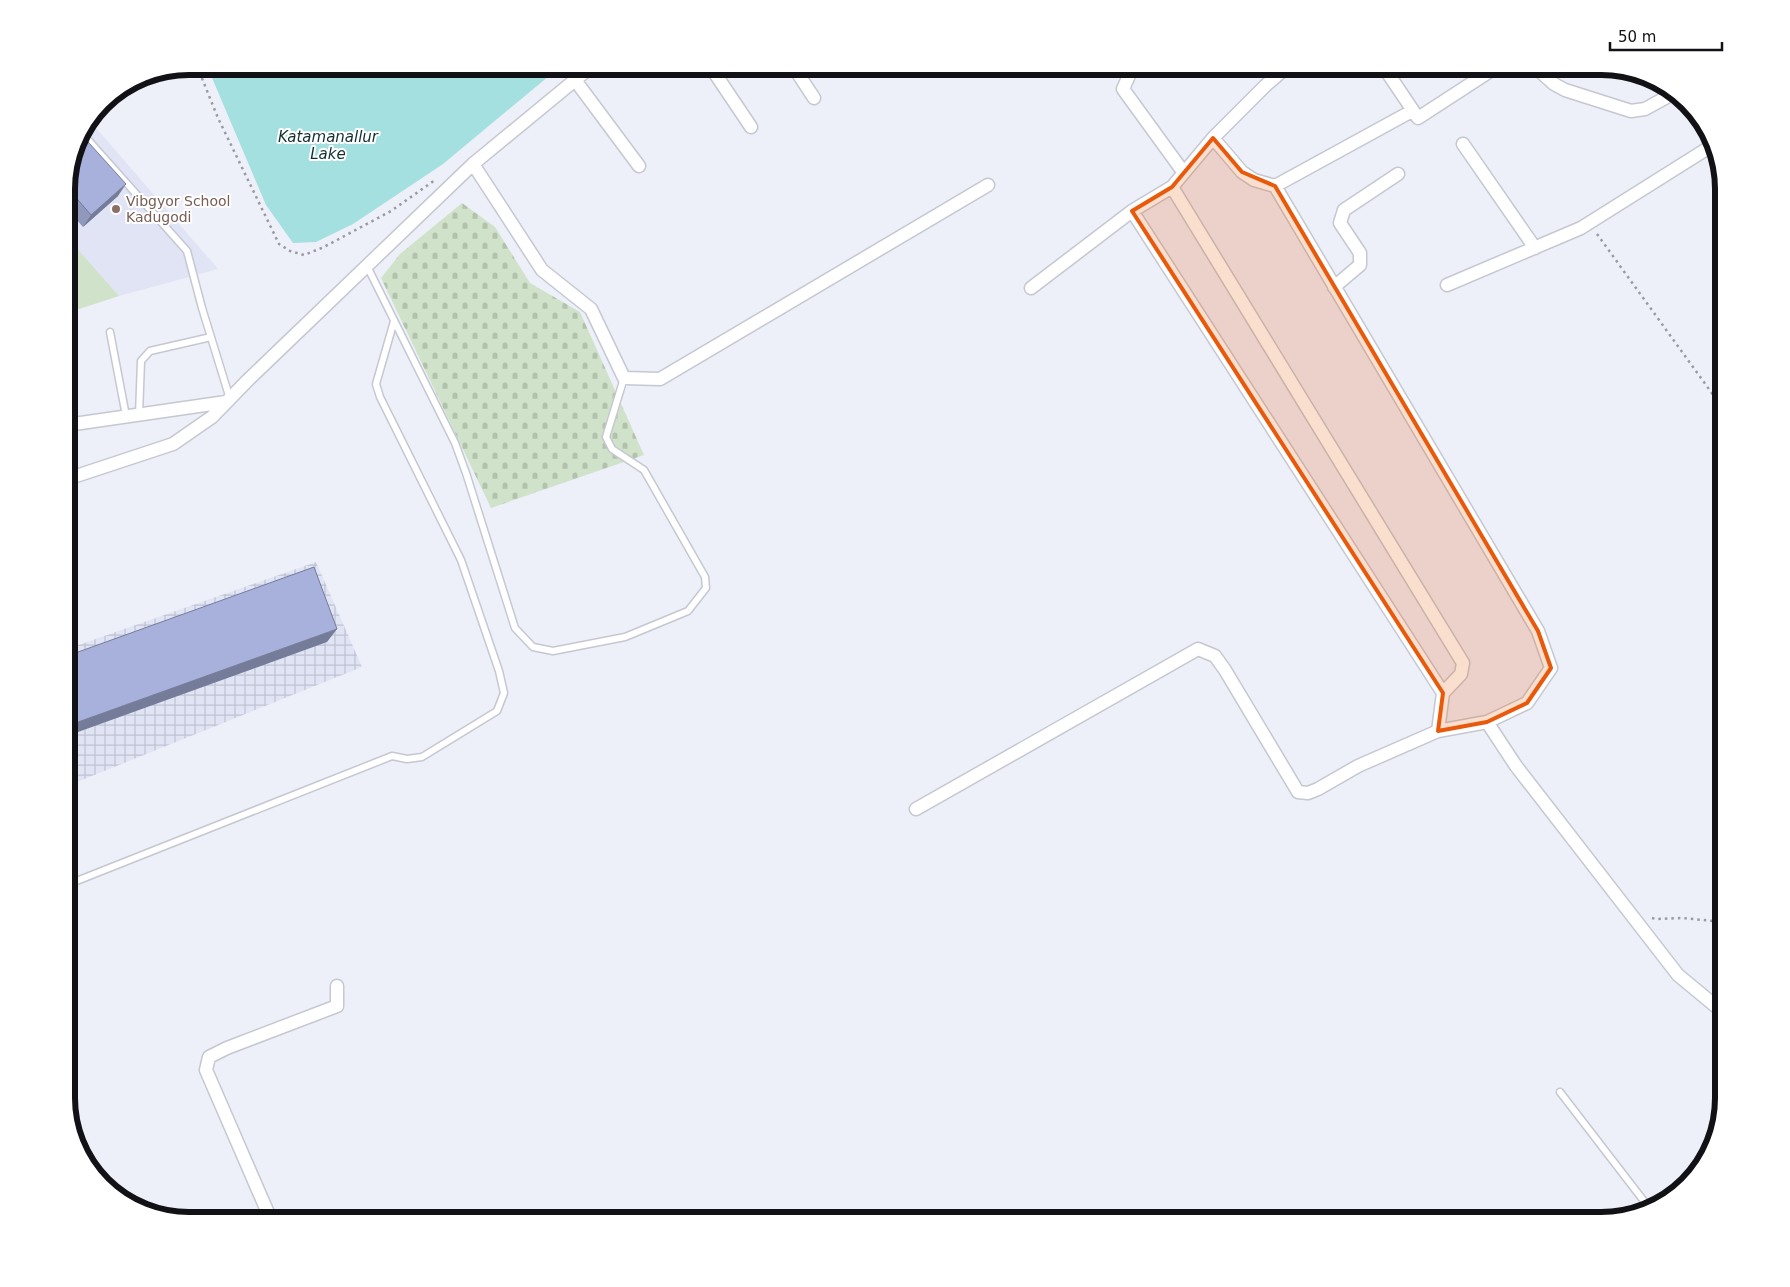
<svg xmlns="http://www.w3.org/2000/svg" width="1790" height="1287" font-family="'DejaVu Sans',sans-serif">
  <defs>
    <pattern id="industrial-grid" width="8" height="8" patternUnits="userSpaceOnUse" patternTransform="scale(1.25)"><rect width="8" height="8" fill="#e0e4f5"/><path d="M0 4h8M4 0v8" fill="none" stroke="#bfc3d1"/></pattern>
    <pattern id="cemetery-stones" width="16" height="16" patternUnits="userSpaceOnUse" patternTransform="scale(1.25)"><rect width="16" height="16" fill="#d0e3ca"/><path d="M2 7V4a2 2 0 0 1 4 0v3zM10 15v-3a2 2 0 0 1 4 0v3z" fill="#b2c2ad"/></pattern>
  </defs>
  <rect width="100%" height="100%" fill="#edeff9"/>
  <path fill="#e0e4f5" d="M 90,121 L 218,269 L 119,296 L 67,237 L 67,180 L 79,135 Z"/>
  <path fill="url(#industrial-grid)" d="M 316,562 L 362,667 L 67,786 L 67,649 Z"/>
  <path fill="#d0e3ca" d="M 67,237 L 119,296 L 67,313 Z"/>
  <path fill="url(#cemetery-stones)" d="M 462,203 L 495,227 L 530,283 L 580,312 L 644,455 L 491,508 L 381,278 L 400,254 Z"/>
  <path fill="#a3e0df" d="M 207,66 L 561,66 L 443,164 L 353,224 L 316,242 L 293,243 L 266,205 Z"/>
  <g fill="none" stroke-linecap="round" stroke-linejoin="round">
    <defs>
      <path id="lane" d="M 81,132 L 187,251 L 202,308 L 230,399
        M 367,266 L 455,443 L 466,473 L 515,628 L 533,647 L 553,651 L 625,637 L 688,611 L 706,588 L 705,577 L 644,470 L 612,449 L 606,437 L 624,378
        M 110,332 L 126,416
        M 139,415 L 141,361 L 150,351 L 211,337
        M 67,887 L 69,884 L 392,756 L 407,759 L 422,757 L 497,711 L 504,693 L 499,671 L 461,560 L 380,397 L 376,384 L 394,321
        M 1560,1092 L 1650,1209"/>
      <path id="street" d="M 710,66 L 751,127
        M 793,66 L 814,98
        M 1130,66 L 1131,71 L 1123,89 L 1184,173
        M 1383,66 L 1418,118 L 1498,66
        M 1534,66 L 1554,84 L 1565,90 L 1631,111 L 1645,109 L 1676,92
        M 575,80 L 639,166
        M 1412,111 L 1275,186 L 1538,631 L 1551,668 L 1527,703 L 1487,722 L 1516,766 L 1678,975 L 1724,1013
        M 1213,138 L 1242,172 L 1254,180 L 1275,186
        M 1463,144 L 1535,248
        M 473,164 L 542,270 L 591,309 L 624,378 L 660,379 L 988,185
        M 1172,187 L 1463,663 L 1461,674 L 1443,693 L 1438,731
        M 1132,211 L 1443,693
        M 1447,285 L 1581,228 L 1713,145
        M 1334,287 L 1360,265 L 1360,253 L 1340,223 L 1344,210 L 1398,174
        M 1031,288 L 1132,211 L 1172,187 L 1213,138 L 1265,86 L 1288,66
        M 67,425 L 226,402
        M 67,479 L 173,444 L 212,417 L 248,380 L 473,164 L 592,66
        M 916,809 L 1198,649 L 1215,656 L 1225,670 L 1298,792 L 1308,793 L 1318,789 L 1358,766 L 1438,731 L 1487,722
        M 265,1221 L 268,1213 L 206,1070 L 209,1057 L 227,1048 L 337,1006 L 337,986"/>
    </defs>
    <use href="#lane" stroke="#c5c8d1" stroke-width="9"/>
    <use href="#street" stroke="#c5c8d1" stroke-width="15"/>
    <path stroke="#999aa2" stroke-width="2.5" stroke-dasharray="2.5 4" stroke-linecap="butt" d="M 197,66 L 218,118 L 279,244 L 290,251 L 304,255 L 324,247 L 391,211 L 435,180
      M 1597,234 L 1724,410
      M 1652,918 L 1656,919 L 1683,918 L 1724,922"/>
    <use href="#lane" stroke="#fff" stroke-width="6"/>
    <use href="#street" stroke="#fff" stroke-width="12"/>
  </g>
  <path fill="#9098bc" d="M 1151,66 L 1169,66 L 1158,75 Z
    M 67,180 L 118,196 L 83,227 L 67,209 Z"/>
  <path fill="#757c99" d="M 1166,66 L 1169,66 L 1158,75 L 1163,69 Z
    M 126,184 L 118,196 L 83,227 L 91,215 Z
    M 337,629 L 327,642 L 67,736 L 67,726 Z"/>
  <path fill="#a7b1db" stroke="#757c99" d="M 80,133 L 126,184 L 91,215 L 67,187 L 67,180 L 79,135 Z
    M 314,567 L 337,629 L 67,726 L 67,656 Z"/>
  <path fill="#e8590c" fill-opacity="0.2" stroke="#e8590c" stroke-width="4" stroke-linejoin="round" d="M 1213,138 L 1242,172 L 1275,186 L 1538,631 L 1551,668 L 1527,703 L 1487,722 L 1438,731 L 1443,693 L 1132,211 L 1172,187 Z"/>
  <circle fill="#8d6e63" stroke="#fff" stroke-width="2" cx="116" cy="209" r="5"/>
  <g text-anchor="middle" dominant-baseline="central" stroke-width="4" stroke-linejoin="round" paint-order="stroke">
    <g font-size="14" fill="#785e54" stroke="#fff" text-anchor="start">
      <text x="126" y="201">Vibgyor School<tspan x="126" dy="16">Kadugodi</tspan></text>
    </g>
    <g font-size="15" font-style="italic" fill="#123030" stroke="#fff">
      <text x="328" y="137">Katamanallur<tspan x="328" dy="17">Lake</tspan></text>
    </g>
  </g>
  <path d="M0 0H1790V1287H0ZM189 75H1601A114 114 0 0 1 1715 189V1098A114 114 0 0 1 1601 1212H189A114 114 0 0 1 75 1098V189A114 114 0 0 1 189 75Z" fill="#fff" fill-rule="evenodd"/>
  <path fill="none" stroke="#121216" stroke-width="6" d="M189 75H1601A114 114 0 0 1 1715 189V1098A114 114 0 0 1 1601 1212H189A114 114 0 0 1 75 1098V189A114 114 0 0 1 189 75Z"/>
  <path d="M1610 42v8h112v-8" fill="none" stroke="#121216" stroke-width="2.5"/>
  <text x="1618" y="42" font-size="15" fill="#121216" stroke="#ffffff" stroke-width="4" paint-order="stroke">50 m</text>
</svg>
